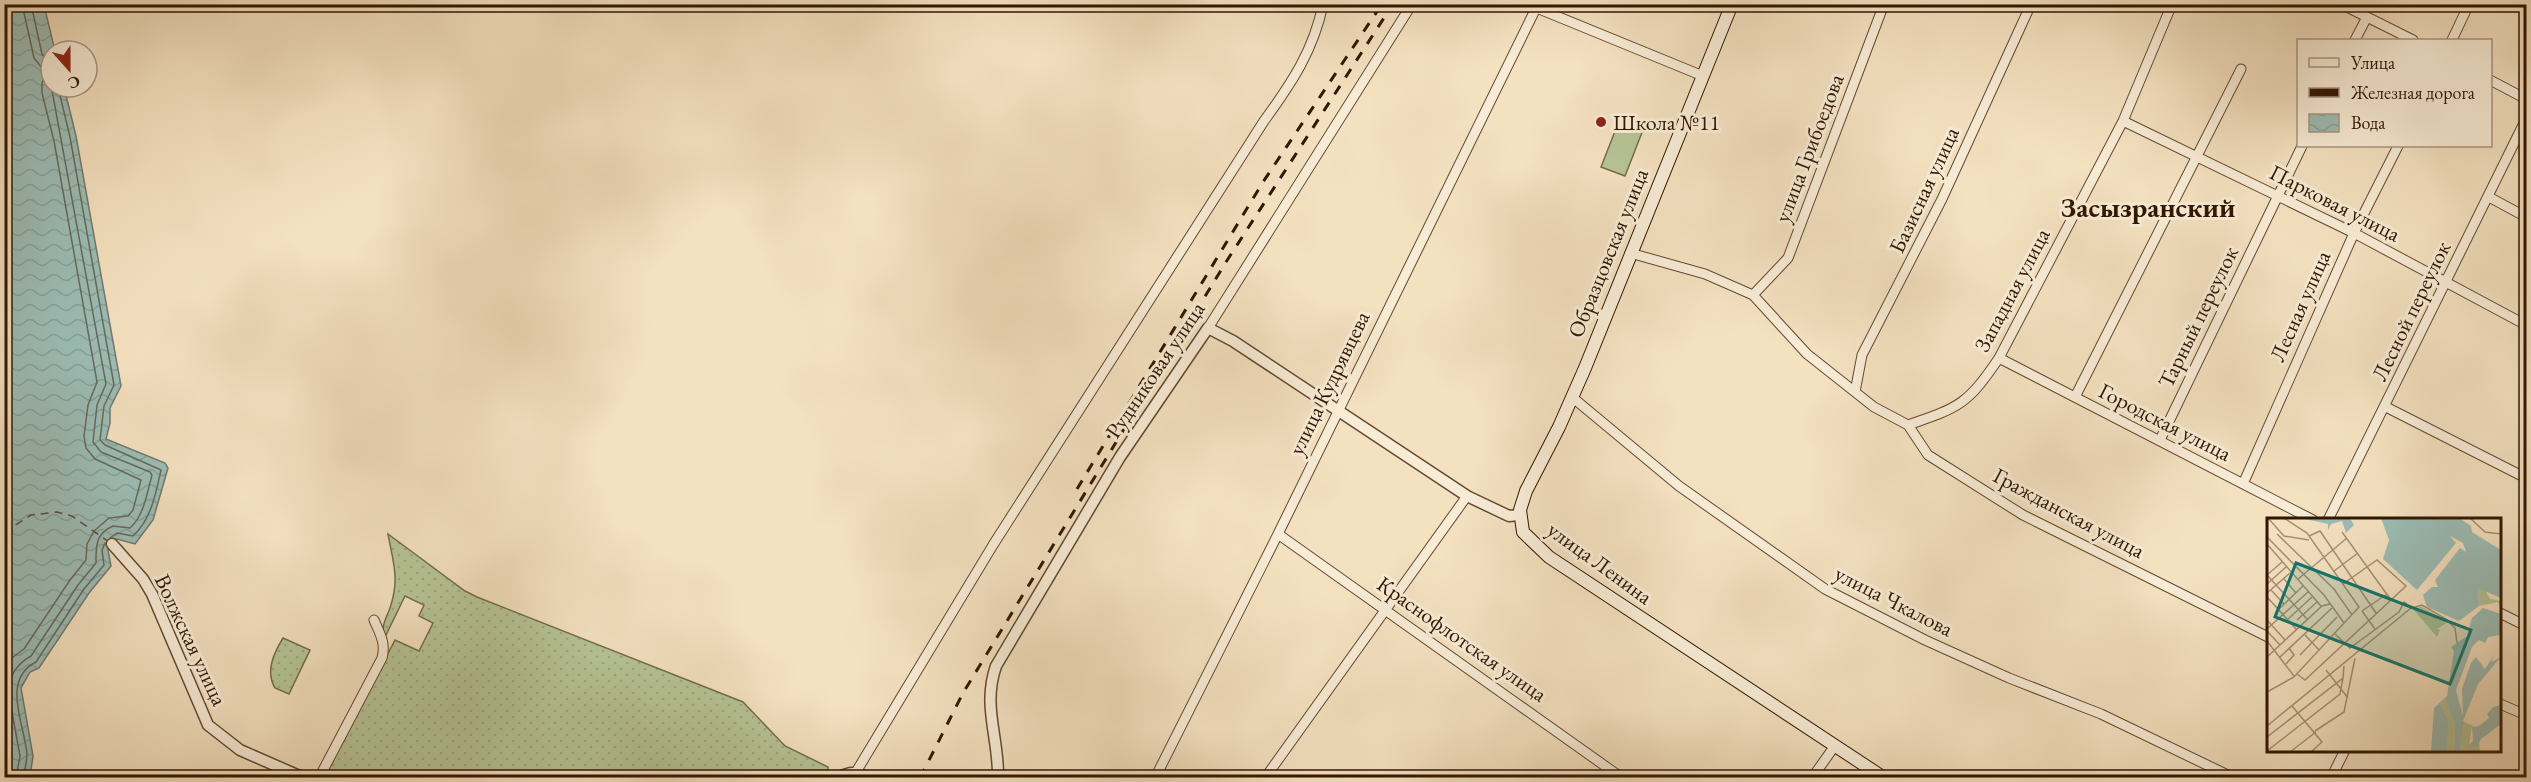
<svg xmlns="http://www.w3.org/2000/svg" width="2531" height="782" font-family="'EB Garamond',serif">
  <defs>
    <pattern id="grass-dots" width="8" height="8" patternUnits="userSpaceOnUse" patternTransform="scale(1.5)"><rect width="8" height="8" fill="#b6c496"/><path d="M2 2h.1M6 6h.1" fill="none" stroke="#9da880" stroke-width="1.8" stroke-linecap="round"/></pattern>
    <pattern id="water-waves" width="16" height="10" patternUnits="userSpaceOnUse" patternTransform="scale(1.5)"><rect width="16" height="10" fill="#9cbdb6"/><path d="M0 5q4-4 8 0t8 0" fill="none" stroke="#87a29b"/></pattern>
  </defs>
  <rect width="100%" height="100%" fill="#f4e1c0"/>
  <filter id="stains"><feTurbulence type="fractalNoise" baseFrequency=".00333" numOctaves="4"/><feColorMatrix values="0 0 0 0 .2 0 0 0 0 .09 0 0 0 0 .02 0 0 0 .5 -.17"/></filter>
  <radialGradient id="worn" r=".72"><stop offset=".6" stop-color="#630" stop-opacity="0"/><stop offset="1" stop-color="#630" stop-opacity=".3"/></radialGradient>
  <path fill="url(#grass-dots)" stroke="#746d4c" stroke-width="1.5" d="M 388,534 L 465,591 L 477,597 L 743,702 L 785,746 L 828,767 L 828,772 L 825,778 L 326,778 L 329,767 L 395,640 L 419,651 L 433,623 L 419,616 L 424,605 L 405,596 L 386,635 L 384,635 C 381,625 387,617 390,608 C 400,579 393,562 388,534 Z
    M 283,638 L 310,650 L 289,694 L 275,688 C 265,671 274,653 283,638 Z"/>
  <path fill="#b6c496" stroke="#746d4c" stroke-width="1.5" d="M 1619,121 L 1643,130 L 1625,176 L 1601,167 Z"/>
  <path fill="url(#water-waves)" stroke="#727a6e" stroke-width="1.5" d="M 5,5 L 44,5 L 55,51 L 51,51 L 51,87 L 64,87 L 76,136 L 121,386 L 110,408 L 110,423 L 106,439 L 165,463 L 168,468 L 153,520 L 135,544 L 117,539 L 108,550 L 111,566 L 89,593 L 39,668 L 30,672 L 21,688 L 33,756 L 30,777 L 5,778 Z"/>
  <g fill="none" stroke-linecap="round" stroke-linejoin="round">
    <path stroke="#676a5c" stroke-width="1.5" d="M 31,4 L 42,54 L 51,64
      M 58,87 L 70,137 L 114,385 L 104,406 L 100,440 L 105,445 L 161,470 C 156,493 151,520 133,536 L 117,533 L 110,538
      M 4,672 L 13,657 L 24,649 L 70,580 L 86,560 L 87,544 L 94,531 L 109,518 L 128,516 L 133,510 L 141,480 L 95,459 L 86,448 L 84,436 L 88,405 L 97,382 L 54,141 L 42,93 L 42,83 L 46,73 L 34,58 L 22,4
      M 16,778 L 20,756 L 8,690 C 9,676 18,663 31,656 L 78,585 L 96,563 C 96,547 95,534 113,526 L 130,528 C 144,516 147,493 152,475 L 150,472 L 101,452 L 93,442 L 97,405 L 106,384 L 51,85
      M 24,778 C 24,770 27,762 27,754 C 24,723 1,680 36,662 L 84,589 L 104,565 L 102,550 L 105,543"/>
    <path stroke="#575041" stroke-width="1.5" stroke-dasharray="8 6" stroke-linecap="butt" d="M 4,550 L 14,526 L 31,515 L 57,512 L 72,516 L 109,542"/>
    <defs>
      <path id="minor" d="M 1527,4 L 1703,76
        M 2341,4 L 2413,40
        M 2355,40 L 2367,17
        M 2452,40 L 2469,4
        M 2490,80 L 2526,99
        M 2123,121 L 2354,233 L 2526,325
        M 2489,197 L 2526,217
        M 1630,253 L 1705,274 L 1753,295 L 1807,354 L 1874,407 L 1908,425 L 1928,455 L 2023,515 L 2268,637
        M 1753,295 L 1788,258 L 1884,4
        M 1208,328 L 1412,4
        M 1999,358 L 2313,520
        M 1855,392 L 1862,355 L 1942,199 L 2031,4
        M 1572,397 L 1679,486 L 1825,589 L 1925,640 L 2009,678 L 2101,714 L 2234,778
        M 2075,397 L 2241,69
        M 2386,407 L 2526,478
        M 1908,425 C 1960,407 1967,405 1999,358 L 2123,121 L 2172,4
        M 2160,440 L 2302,146
        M 2243,484 L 2354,233 L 2398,146
        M 2328,520 L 2526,119
        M 1278,534 L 1622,778
        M 2500,613 L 2526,626
        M 2500,704 L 2526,715
        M 856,772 L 993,545 L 1264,121 C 1291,84 1314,50 1323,4
        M 319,778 L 382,658 C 386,643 380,634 374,620
        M 1155,778 L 1278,534 L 1538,4
        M 1265,778 L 1467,496
        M 1812,778 L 1834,747
        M 2331,778 L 2345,750"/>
      <path id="tertiary" d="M 112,544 L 143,579 L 152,594 L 208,725 L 240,750 L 304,778
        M 838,778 C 850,771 858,772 869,778
        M 998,778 C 999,738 982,706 996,666 L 1120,457 L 1208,328 L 1233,341 L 1467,496 L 1509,516 L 1519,515"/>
      <path id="secondary" d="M 1732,4 L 1585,368 L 1559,427 L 1526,491 L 1520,510 L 1523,532 L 1549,557 L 1884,778"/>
    </defs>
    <use href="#minor" stroke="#624932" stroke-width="11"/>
    <use href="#tertiary" stroke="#624932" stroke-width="13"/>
    <use href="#secondary" stroke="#321602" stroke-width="14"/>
    <use href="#minor" stroke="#f8ecd6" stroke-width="9"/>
    <use href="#tertiary" stroke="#f8ecd6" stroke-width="10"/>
    <use href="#secondary" stroke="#f8ecd6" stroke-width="12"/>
    <path stroke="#321602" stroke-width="3" stroke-dasharray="10 10" stroke-linecap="butt" d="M 1077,489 L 1263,182 L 1382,4
      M 920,778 L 963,693 L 1226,262 L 1393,4"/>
  </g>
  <circle fill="#8f2418" stroke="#f8ecd6" stroke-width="2" cx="1601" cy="122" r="6"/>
  <g text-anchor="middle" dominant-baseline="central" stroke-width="6" stroke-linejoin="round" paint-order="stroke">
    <g font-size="22" fill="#321602" stroke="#f8ecd6" text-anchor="start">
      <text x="1613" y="122">Школа №11</text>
    </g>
    <g font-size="22" fill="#321602" stroke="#f8ecd6">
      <text transform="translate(1809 148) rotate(-69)">улица Грибоедова</text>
      <text transform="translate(1924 190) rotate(-65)">Базисная улица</text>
      <text transform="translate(2335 203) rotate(27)">Парковая улица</text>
      <text transform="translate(1608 253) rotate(-68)">Образцовская улица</text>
      <text transform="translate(2012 290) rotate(-62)">Западная улица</text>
      <text transform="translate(2300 306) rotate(-66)">Лесная улица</text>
      <text transform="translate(2411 311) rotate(-64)">Лесной переулок</text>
      <text transform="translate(2198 317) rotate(-64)">Тарный переулок</text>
      <text transform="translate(1155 370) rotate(-56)">Рудниковая улица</text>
      <text transform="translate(1329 383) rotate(-64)">улица Кудрявцева</text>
      <text transform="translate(2165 422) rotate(27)">Городская улица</text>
      <text transform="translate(2069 513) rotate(28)">Гражданская улица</text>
      <text transform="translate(1600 563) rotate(36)">улица Ленина</text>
      <text transform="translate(1894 601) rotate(27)">улица Чкалова</text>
      <text transform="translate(1462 639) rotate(35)">Краснофлотская улица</text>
      <text transform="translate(191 640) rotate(65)">Волжская улица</text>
    </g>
    <g font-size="28" font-weight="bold" fill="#321602" stroke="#f8ecd6">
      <text x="2148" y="207">Засызранский</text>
    </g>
  </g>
  <g transform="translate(2267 518)">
    <rect width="234" height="234" fill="#f4e1c0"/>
    <path d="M 154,88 L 181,104 L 170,111 L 173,112 L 170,119 L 146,91 Z" fill="#b6c496"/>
    <path d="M 211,70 L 218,72 L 223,81 L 234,83 L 234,92 L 231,84 L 212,88 Z" fill="#b6c496"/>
    <path d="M 180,180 L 188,207 L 187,234 L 179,234 L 178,226 L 182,203 L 173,186 ZM 197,204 L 205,208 L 202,227 L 212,224 L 213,234 L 193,233 Z" fill="#b6c496"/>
    <path d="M 34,0 L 83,0 L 87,7 L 79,15 L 75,3 L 64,6 L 61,12 L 61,6 ZM 114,0 L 192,0 L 204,8 L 205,14 L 234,32 L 234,80 L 211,70 L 212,88 L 192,103 L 160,89 L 156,77 L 165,69 L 171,69 L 168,62 L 193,30 L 199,34 L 196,25 L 183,18 L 189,25 L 150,72 L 116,41 L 122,22 ZM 216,90 L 234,96 L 234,117 L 221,119 L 218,125 L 212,122 L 205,129 L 189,172 L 196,198 L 195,171 L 204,145 L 209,139 L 218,151 L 227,137 L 224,144 L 234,139 L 211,166 L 196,203 L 206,208 L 206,209 L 212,208 L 222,200 L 220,196 L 226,189 L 234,187 L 234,206 L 214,221 L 210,229 L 202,227 L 206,223 L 205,208 L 197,204 L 193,234 L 187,234 L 188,207 L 179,181 L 173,186 L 182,203 L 179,234 L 164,234 L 167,190 L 180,178 L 187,133 L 184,129 L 200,118 L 205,100 Z" fill="#9cbdb6"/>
    <path fill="none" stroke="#9cbdb6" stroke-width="3" d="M 190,126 L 196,129 L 210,116 L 234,107"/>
    <path fill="none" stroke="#a69074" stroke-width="1.5" d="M 1,0 L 17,18 L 42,22M 203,0 L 218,14 L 234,16M 75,14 L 124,82M 10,16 L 67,71 L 85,97M 42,18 L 53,13 L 109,95M 0,19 L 57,77 L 77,105M 0,26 L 54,88M 67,53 L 91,35M 0,57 L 40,101M 0,57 L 15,44M 17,61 L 29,75M 31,61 L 80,20M 0,66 L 19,49M 4,72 L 17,86M 0,75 L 23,55M 0,79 L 29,111M 11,92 L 36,68M 95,93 L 120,76M 95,93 L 108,111M 0,102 L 18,122M 20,102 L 45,79M 30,102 L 50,84M 0,111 L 41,74M 0,113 L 13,127M 68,116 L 83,130 L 132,94 L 137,84 L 145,90 L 155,87 L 179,101 L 188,110 L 190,125M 38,117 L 52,132M 0,123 L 27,158M 33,137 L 70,99M 0,139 L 55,88 L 63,86M 13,139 L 65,90M 19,146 L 27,137 L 22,130M 59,152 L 81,180M 30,156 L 38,162 L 139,68 L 110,42 L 76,66M 0,174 L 27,159 L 92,89 L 40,15 L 17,0M 25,188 L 55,224 L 44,234M 0,208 L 144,90M 48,213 L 77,194 L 88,140M 0,219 L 76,160 L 77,148M 0,233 L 73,176 L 76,160M 23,234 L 49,214"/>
    <path fill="#0f766e" fill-opacity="0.15" stroke="#0f766e" stroke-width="3" d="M 29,45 L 204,112 L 183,166 L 8,99 Z"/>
    <rect width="234" height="234" fill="none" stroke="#321602" stroke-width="3"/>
  </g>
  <rect width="2531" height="782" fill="none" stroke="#f4e1c0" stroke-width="24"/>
  <rect x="6" y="6" width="2519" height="770" fill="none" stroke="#321602" stroke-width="3"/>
  <rect x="12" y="12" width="2507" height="758" fill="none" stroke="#321602" stroke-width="1.5"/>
  <rect x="2297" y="39" width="195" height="108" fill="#f8ecd6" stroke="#a99681" stroke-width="1.5"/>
  <rect x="2309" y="58" width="30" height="9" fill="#f8ecd6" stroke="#a99681" stroke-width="1.5"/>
  <text x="2351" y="69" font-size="18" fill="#321602">Улица</text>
  <rect x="2309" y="88" width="30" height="9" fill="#321602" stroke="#a99681" stroke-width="1.5"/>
  <text x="2351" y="99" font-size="18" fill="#321602">Железная дорога</text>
  <rect x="2309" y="114" width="30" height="18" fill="url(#water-waves)" stroke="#a99681" stroke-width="1.5"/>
  <text x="2351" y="129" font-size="18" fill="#321602">Вода</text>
  <g transform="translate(69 69) rotate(159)"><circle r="28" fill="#f8ecd6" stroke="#a99681" stroke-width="1.5"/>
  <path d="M0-4.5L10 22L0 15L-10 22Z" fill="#8f2418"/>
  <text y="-9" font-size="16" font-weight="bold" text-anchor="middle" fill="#321602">С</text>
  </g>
  <rect width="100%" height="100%" filter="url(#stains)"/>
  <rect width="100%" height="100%" fill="url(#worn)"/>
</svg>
